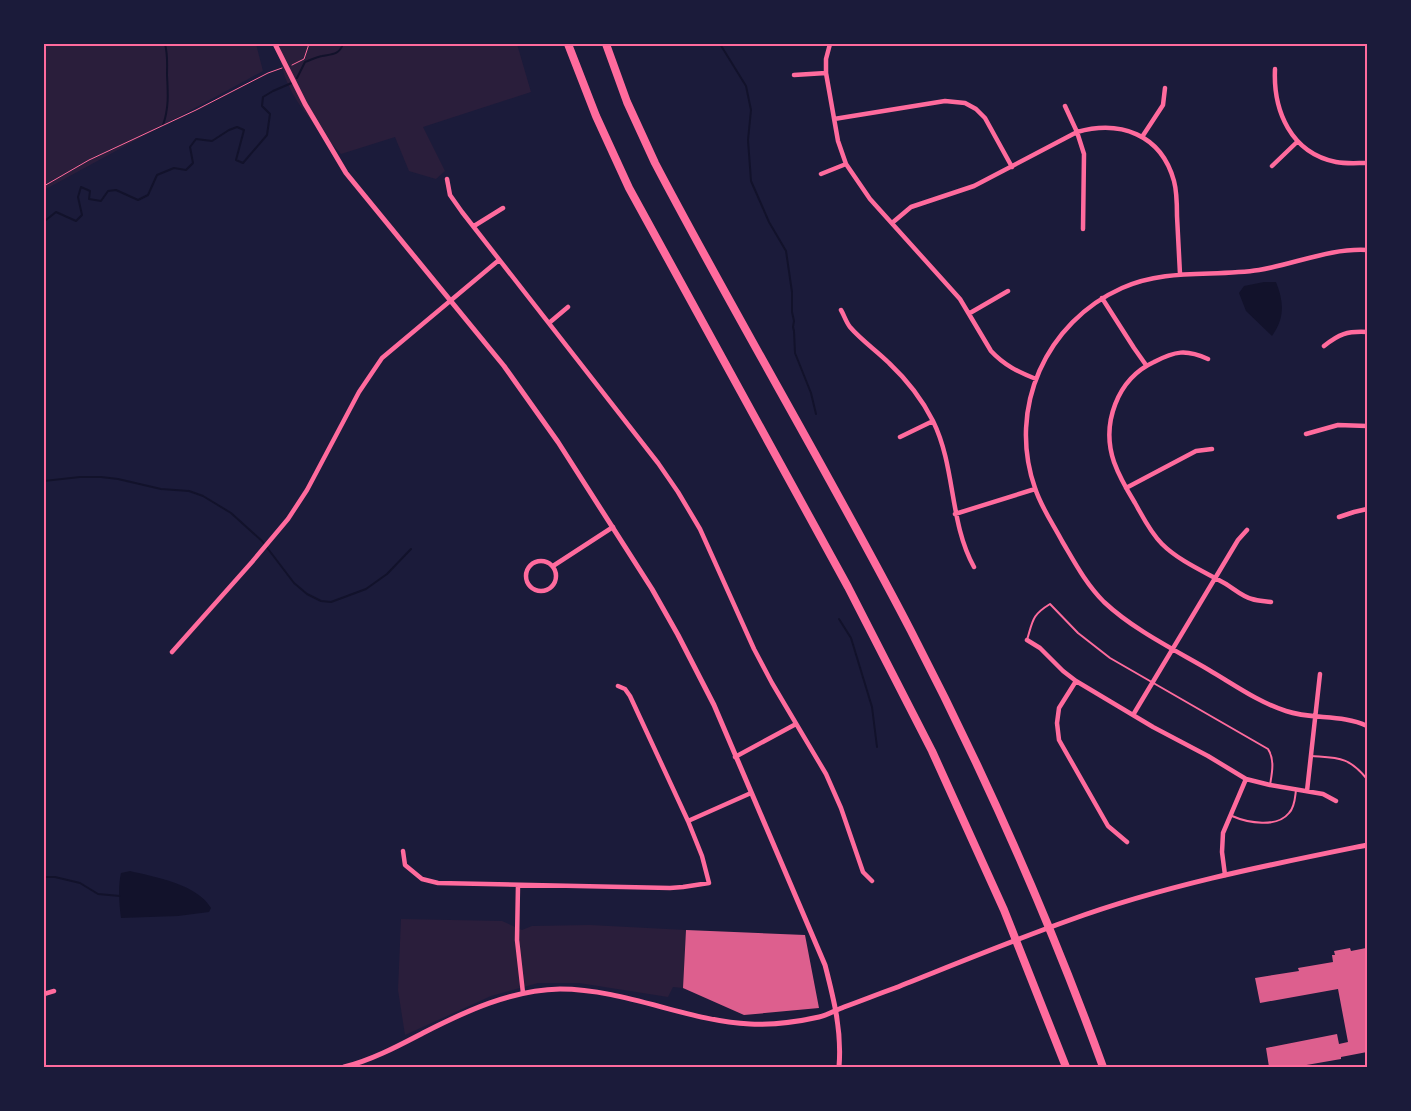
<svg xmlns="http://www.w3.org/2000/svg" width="1411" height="1111" font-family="'Libre Baskerville',serif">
  <rect width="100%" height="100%" fill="#1b1b3a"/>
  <path fill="#2a1e3b" d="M 44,44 L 256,44 L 263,71 L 44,190 Z
    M 277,44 L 517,44 L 531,92 L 423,127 L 445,171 L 436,179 L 409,171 L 395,137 L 341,154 C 321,132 299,110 287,82 C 282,70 280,56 277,44 Z
    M 401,919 L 502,921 L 522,930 L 532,926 L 590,925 L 686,930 L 683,988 L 673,987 L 668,997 L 579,983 L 538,983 L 491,996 L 405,1035 L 398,990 Z"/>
  <path fill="#12122b" d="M 1264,282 L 1276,282 C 1284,302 1285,318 1272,336 L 1246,311 L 1239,293 L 1244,286 Z
    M 130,871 C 155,877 197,884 211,908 L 209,912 L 178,916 L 121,918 C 119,905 118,885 121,873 Z"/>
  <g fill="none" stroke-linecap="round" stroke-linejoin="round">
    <path stroke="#12122b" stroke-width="2" d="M 720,44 L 746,86 L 751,110 L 748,140 L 751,181 L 769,222 L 786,251 L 792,292 L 792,312 L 794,321 L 793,327 L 794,331 L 795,353 L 811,393 L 816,414
      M 297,78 L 305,62 C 311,60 316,57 322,56 C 332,54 339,55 343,44
      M 163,125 C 169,108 168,93 167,75 C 167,64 168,55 165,44
      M 44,220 L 46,220 L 56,212 L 76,221 L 82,215 L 78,197 L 81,187 L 90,191 L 89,199 L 101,201 L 108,191 L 116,190 L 138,200 L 148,195 L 157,175 L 174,168 L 186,170 L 193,163 L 190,147 L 196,139 L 212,141 L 229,130 L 237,127 L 244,130 L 236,160 L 243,163 L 267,135 L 270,114 L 262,106 L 263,97 L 273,91 L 294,82
      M 44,481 L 80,477 L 101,477 L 118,479 L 161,489 L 189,491 L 203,496 L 231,513 L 262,541 L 294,583 L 307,594 L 321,601 L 331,602 L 366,589 L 387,574 L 411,549
      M 839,619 L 851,638 L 872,707 L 877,747
      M 44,877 L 55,877 L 80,883 L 98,894 L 120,896"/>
  </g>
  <path fill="#dd5f8e" d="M 686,930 L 805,935 L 819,1008 L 744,1015 L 683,988 Z
    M 1350,948 L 1351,951 L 1366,948 L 1367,955 L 1367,1052 L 1341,1057 L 1341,1059 L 1295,1067 L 1269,1067 L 1266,1048 L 1337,1034 L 1339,1044 L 1348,1042 L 1338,989 L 1260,1003 L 1255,978 L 1299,971 L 1298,968 L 1333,962 L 1332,955 L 1335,955 L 1334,951 Z"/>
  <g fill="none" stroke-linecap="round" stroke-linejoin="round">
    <path stroke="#ff6b9d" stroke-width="1" d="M 292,65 L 304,59 L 309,44
      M 44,186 L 89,160 L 196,110 L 268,73 L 282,68"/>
    <path stroke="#ff6b9d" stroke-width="2" d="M 1027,640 C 1033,620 1032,615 1050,604 L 1078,633 L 1110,658 L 1268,749 C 1275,760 1272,773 1270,785
      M 1311,756 C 1338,758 1348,756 1367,779
      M 1232,816 C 1248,823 1277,828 1289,813 C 1295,807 1295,797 1296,790"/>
    <path stroke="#ff6b9d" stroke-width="4.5" d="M 830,44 L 826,59 L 826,73 L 838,141 L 846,164 L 870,199 L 960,299 L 991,351 C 1004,365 1018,372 1036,379
      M 1275,69 C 1273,111 1291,153 1336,162 C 1346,164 1357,163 1367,163
      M 794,75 L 826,73
      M 1065,106 L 1077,132 L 1084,154 L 1083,229
      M 834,119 L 945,101 L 965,103 L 976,109 L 985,118 L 1012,167
      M 1142,137 L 1163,105 L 1165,88
      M 1272,166 L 1297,142
      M 821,174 L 846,164
      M 447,179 L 450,195 L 462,212 L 658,463 L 678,492 L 700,529 L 754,649 L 772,683 L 826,774 L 841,808 L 863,872 L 872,881
      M 892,223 L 911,207 L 974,186 L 1077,132 C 1120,120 1161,134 1174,181 C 1177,192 1177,205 1177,216 C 1178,235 1179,255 1180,274
      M 474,226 L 503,208
      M 1367,250 C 1330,248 1295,264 1259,270 C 1213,277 1166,268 1122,288 C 1046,322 1007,408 1035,488 C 1041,507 1053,524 1062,541 C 1075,563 1086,584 1104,602 C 1134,630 1173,649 1209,670 C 1233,684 1258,702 1286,711 C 1312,720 1342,714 1367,726
      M 1102,298 L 1134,348 L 1146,365
      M 841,310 C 844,315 846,322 850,327 C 861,340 877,351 889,363 C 907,380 922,399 933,421 C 956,468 949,522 974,567
      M 970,313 L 1008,291
      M 549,323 L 568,307
      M 1324,346 C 1339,334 1347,331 1367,332
      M 1208,359 C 1186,349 1175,351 1154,362 C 1117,379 1101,424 1114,462 C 1119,476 1127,490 1135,503 C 1143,517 1150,532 1162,544 C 1179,561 1205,572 1226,584 C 1234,589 1243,597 1252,599 C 1258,601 1265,601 1271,602
      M 1306,434 L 1338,425 L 1367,426
      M 900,437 L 933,421
      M 1126,488 L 1196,451 L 1212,449
      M 955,514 L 1035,489
      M 1339,517 L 1354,512 L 1367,509
      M526 576a15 15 0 1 1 30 0a15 15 0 1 1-30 0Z
      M 553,566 L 613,527
      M 1027,640 L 1040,648 L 1063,671 L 1076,681 L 1153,727 L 1208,756 L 1246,779 L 1270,785 L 1323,794 L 1336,801
      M 172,652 L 252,562 L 288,519 L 307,490 L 359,392 L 382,358 L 499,260
      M 1076,681 L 1059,708 L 1057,723 L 1059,740 L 1108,826 L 1127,842
      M 1133,715 L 1238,540 L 1247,530
      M 735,757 L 796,724
      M 1307,791 L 1320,674
      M 688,821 L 751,793
      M 403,851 L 405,865 L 422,879 L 438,883 L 670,888 L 683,887 L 709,883 L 702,856 L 688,821 L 630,696 L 625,689 L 618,686
      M 1225,875 L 1222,852 L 1223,833 L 1246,779
      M 518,885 L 517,940 L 523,993
      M 44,994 L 54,991"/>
    <path stroke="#ff6b9d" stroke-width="5" d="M 275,44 L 305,104 L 346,173 L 504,366 L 558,442 L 652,589 L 678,635 L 714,705 L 825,965 C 834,1000 842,1031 839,1067
      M 344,1067 C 372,1060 398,1046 423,1033 C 466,1011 511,990 560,989 C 625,989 687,1021 750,1024 C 773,1025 797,1022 819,1017 C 828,1015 836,1010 844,1007 C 861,1001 878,994 895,988 C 953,965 1011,941 1070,920 C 1166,885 1268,865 1367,845"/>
    <path stroke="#ff6b9d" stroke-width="8" d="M 568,44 L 596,116 L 629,188 L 848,587 L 932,751 L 1004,910 L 1066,1067
      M 606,44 L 627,102 L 655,163 C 738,321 829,473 911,631 C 984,772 1049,918 1103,1067"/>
  </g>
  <rect width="1411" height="1111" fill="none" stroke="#1b1b3a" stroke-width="90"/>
  <rect x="45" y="45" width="1321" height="1021" fill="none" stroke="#ff6b9d" stroke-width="2"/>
</svg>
